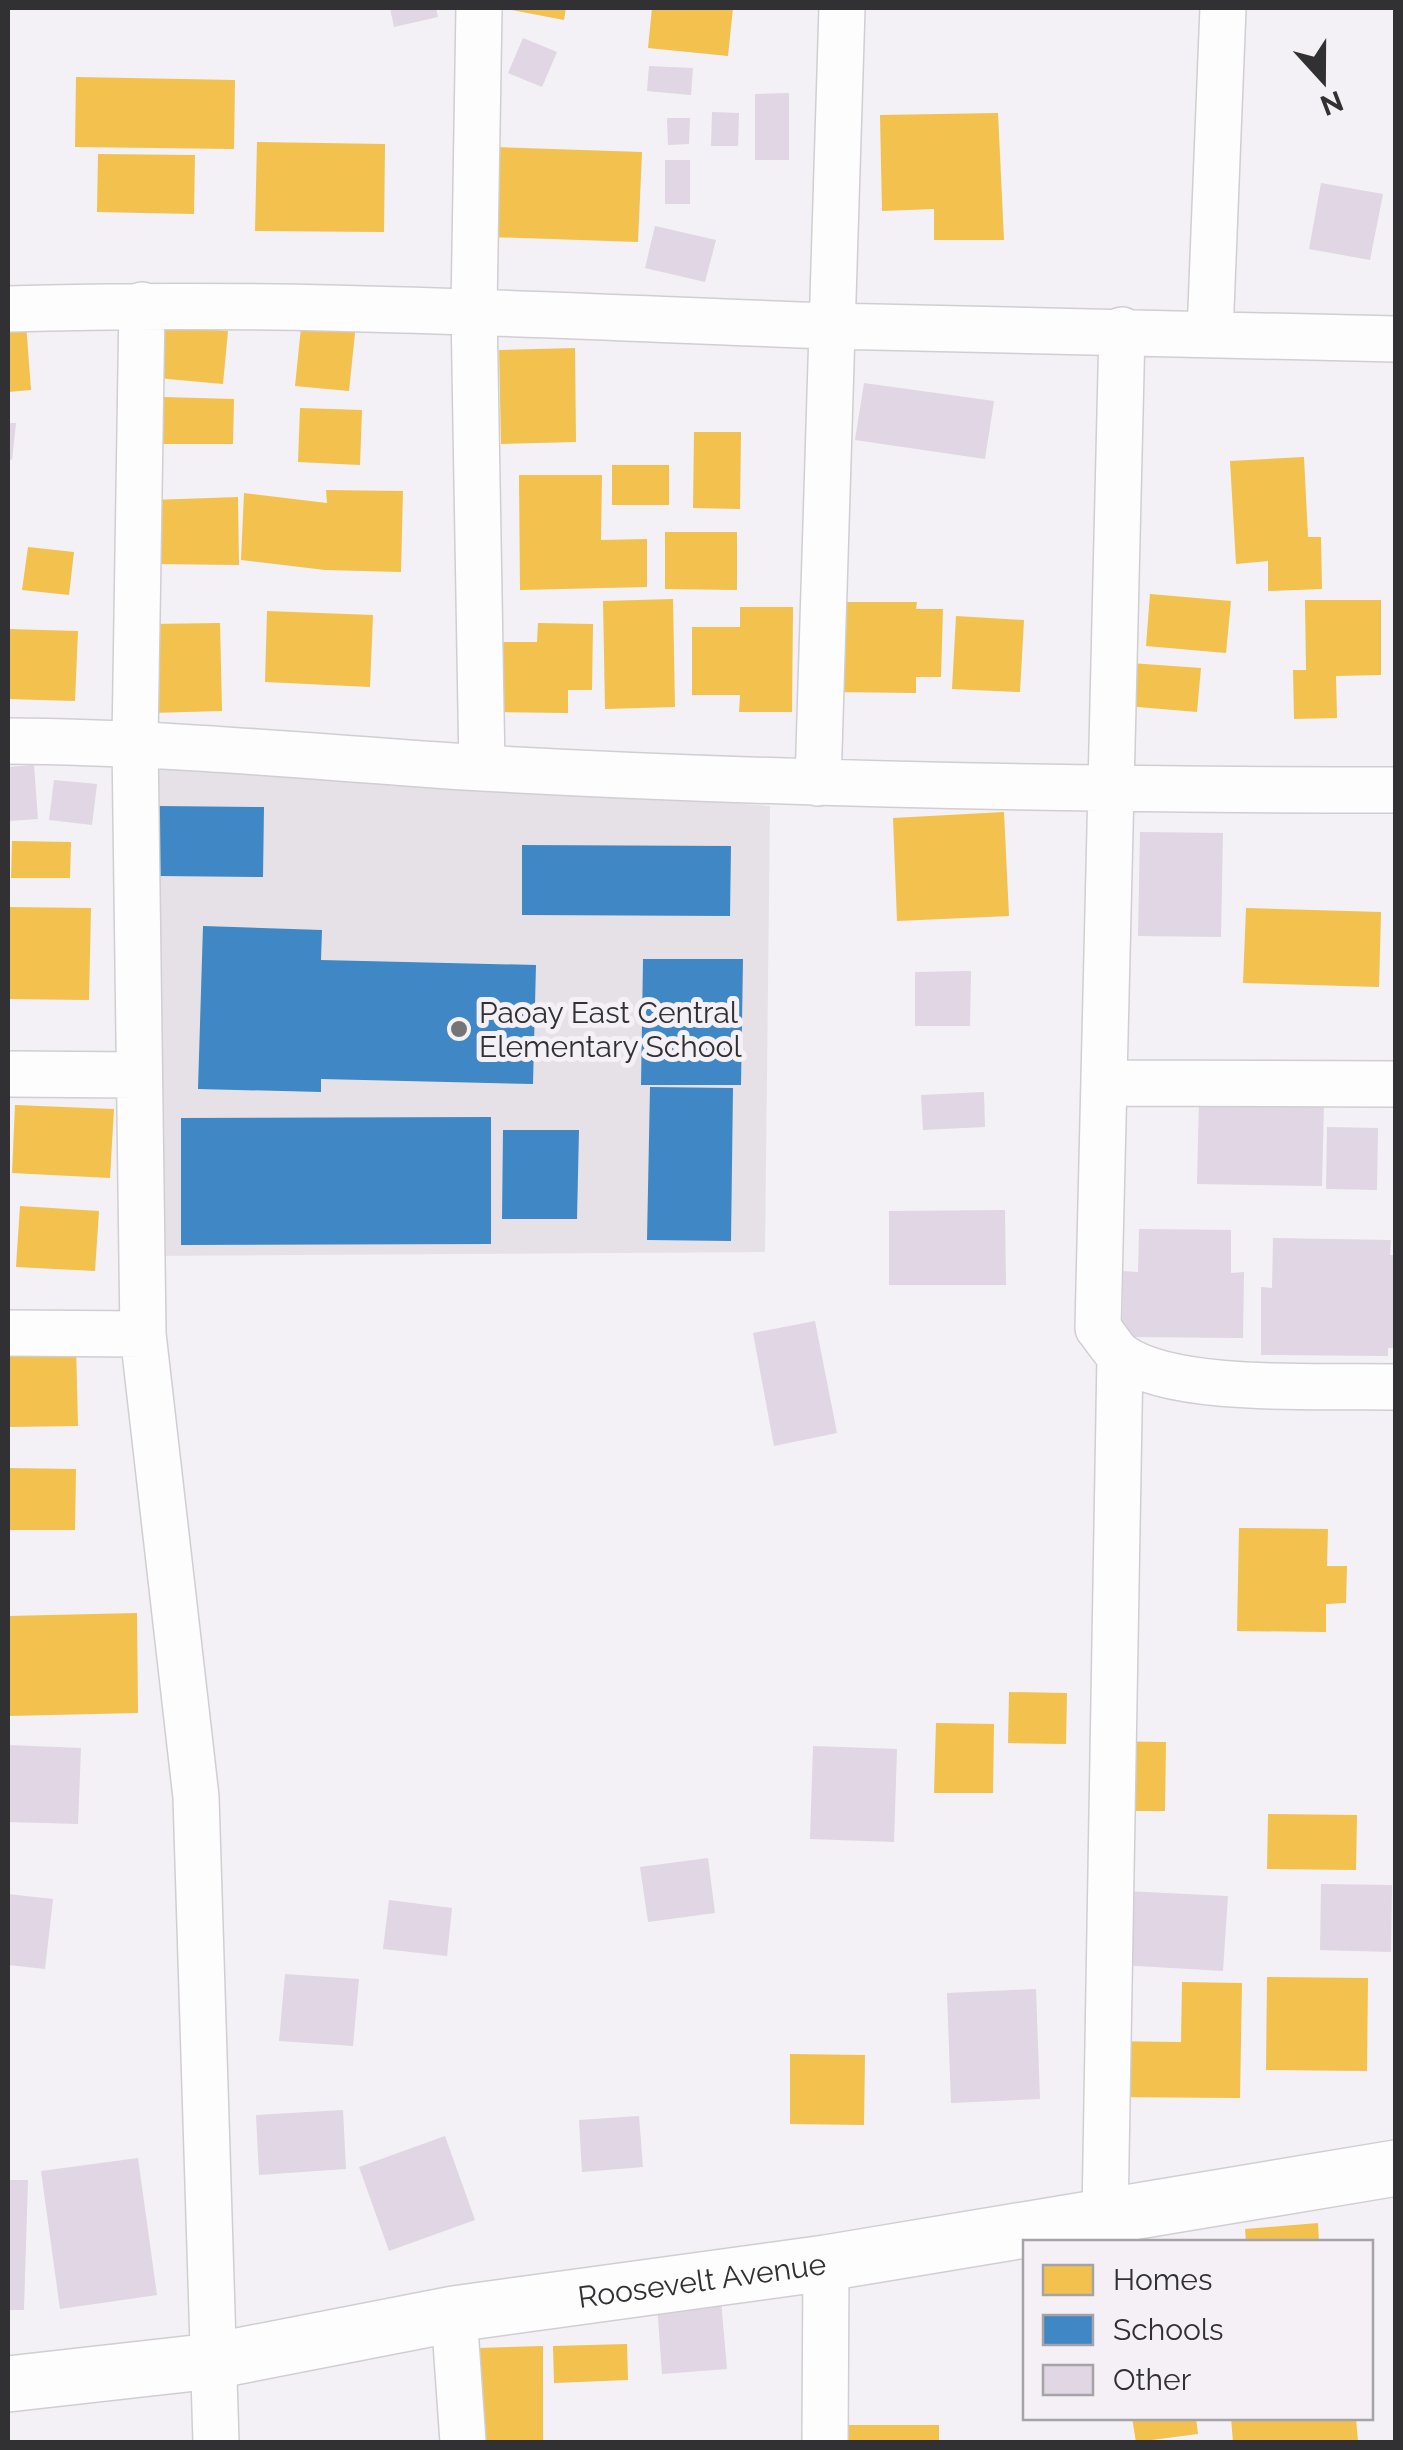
<svg xmlns="http://www.w3.org/2000/svg" width="1403" height="2450" font-family="Raleway,sans-serif">
  <rect width="100%" height="100%" fill="#f3f1f5"/>
  <path fill="#e5e1e7" d="M 149,761 L 770,806 L 765,1252 L 150,1256 Z"/>
  <path fill="#f2c14e" d="M 501,8 L 566,8 L 564,20 Z
    M 652,8 L 733,8 L 728,56 L 648,48 Z
    M 76,77 L 235,80 L 234,149 L 75,147 Z
    M 998,113 L 1004,240 L 934,240 L 934,209 L 882,211 L 880,115 Z
    M 257,142 L 385,144 L 384,232 L 255,231 Z
    M 494,147 L 642,152 L 638,242 L 491,237 Z
    M 98,154 L 195,155 L 194,214 L 97,212 Z
    M 303,308 L 357,314 L 349,391 L 295,386 Z
    M 26,323 L 31,390 L 8,392 L 8,324 Z
    M 162,326 L 228,331 L 223,384 L 157,378 Z
    M 575,348 L 576,442 L 501,444 L 499,350 Z
    M 163,397 L 234,399 L 233,444 L 162,444 Z
    M 300,408 L 362,410 L 360,465 L 298,462 Z
    M 694,432 L 741,432 L 740,509 L 693,508 Z
    M 1304,457 L 1308,537 L 1321,537 L 1322,589 L 1268,591 L 1268,561 L 1236,564 L 1230,461 Z
    M 612,465 L 669,465 L 669,505 L 612,505 Z
    M 519,475 L 602,475 L 601,540 L 647,539 L 647,587 L 520,590 Z
    M 326,490 L 403,491 L 401,572 L 325,570 L 241,560 L 244,493 L 327,503 Z
    M 238,497 L 239,565 L 154,564 L 152,500 Z
    M 665,532 L 737,532 L 737,590 L 665,589 Z
    M 28,547 L 74,552 L 69,595 L 22,590 Z
    M 1150,594 L 1231,601 L 1226,653 L 1146,646 Z
    M 673,599 L 675,707 L 605,709 L 603,601 Z
    M 1305,600 L 1381,600 L 1381,675 L 1336,676 L 1337,718 L 1294,719 L 1293,670 L 1306,670 Z
    M 832,602 L 917,602 L 916,609 L 943,609 L 941,677 L 916,677 L 916,693 L 832,692 Z
    M 740,607 L 793,607 L 792,712 L 739,712 L 740,695 L 692,695 L 692,627 L 740,627 Z
    M 267,611 L 373,615 L 370,687 L 265,682 Z
    M 956,616 L 1024,620 L 1020,692 L 952,689 Z
    M 220,623 L 222,711 L 151,713 L 150,624 Z
    M 538,623 L 593,624 L 592,690 L 568,690 L 568,713 L 499,712 L 499,642 L 537,642 Z
    M 8,629 L 78,631 L 75,701 L 8,699 Z
    M 1130,663 L 1201,668 L 1197,712 L 1126,706 Z
    M 1004,812 L 1009,916 L 897,921 L 893,818 Z
    M 12,841 L 71,842 L 70,878 L 11,878 Z
    M 8,907 L 91,908 L 89,1000 L 8,999 Z
    M 1246,908 L 1381,912 L 1379,987 L 1243,983 Z
    M 15,1105 L 114,1109 L 110,1178 L 12,1173 Z
    M 20,1206 L 99,1211 L 95,1271 L 16,1267 Z
    M 76,1344 L 78,1426 L 8,1427 L 8,1346 Z
    M 8,1468 L 76,1469 L 75,1530 L 8,1530 Z
    M 1239,1528 L 1328,1529 L 1327,1566 L 1347,1566 L 1346,1603 L 1326,1604 L 1326,1632 L 1237,1631 Z
    M 137,1613 L 138,1713 L 8,1716 L 8,1616 Z
    M 1009,1692 L 1067,1693 L 1066,1744 L 1008,1743 Z
    M 936,1723 L 994,1724 L 993,1793 L 934,1793 Z
    M 1096,1741 L 1166,1742 L 1165,1811 L 1095,1811 Z
    M 1268,1814 L 1357,1815 L 1356,1870 L 1267,1869 Z
    M 1267,1977 L 1368,1978 L 1367,2071 L 1266,2070 Z
    M 1182,1982 L 1242,1983 L 1240,2098 L 1102,2097 L 1103,2041 L 1181,2042 Z
    M 790,2054 L 865,2055 L 864,2125 L 790,2124 Z
    M 1318,2223 L 1319,2242 L 1246,2242 L 1245,2229 Z
    M 627,2344 L 628,2380 L 554,2383 L 553,2346 Z
    M 543,2346 L 543,2442 L 477,2442 L 478,2348 Z
    M 1132,2418 L 1196,2418 L 1198,2434 L 1136,2442 Z
    M 1231,2418 L 1356,2418 L 1358,2442 L 1233,2442 Z
    M 846,2425 L 939,2425 L 939,2442 L 846,2442 Z"/>
  <path fill="#3f88c5" d="M 159,806 L 264,807 L 263,877 L 159,876 Z
    M 522,845 L 731,846 L 730,916 L 522,915 Z
    M 203,926 L 322,930 L 321,960 L 536,965 L 533,1084 L 321,1079 L 321,1092 L 198,1089 Z
    M 643,959 L 743,959 L 741,1085 L 641,1085 Z
    M 650,1087 L 733,1088 L 731,1241 L 647,1240 Z
    M 491,1117 L 491,1244 L 181,1245 L 181,1118 Z
    M 503,1130 L 579,1130 L 577,1219 L 502,1219 Z"/>
  <path fill="#e0d6e4" d="M 390,8 L 436,8 L 438,17 L 394,27 Z
    M 523,38 L 557,52 L 542,87 L 508,73 Z
    M 649,66 L 693,68 L 691,95 L 647,91 Z
    M 789,93 L 789,160 L 755,160 L 755,94 Z
    M 712,112 L 739,113 L 738,146 L 711,146 Z
    M 667,118 L 690,118 L 689,144 L 668,145 Z
    M 665,160 L 690,160 L 690,204 L 665,204 Z
    M 1321,183 L 1383,194 L 1370,260 L 1309,249 Z
    M 655,226 L 716,240 L 705,282 L 645,268 Z
    M 864,383 L 994,401 L 985,459 L 855,440 Z
    M 8,423 L 16,423 L 12,460 L 8,459 Z
    M 34,765 L 38,819 L 8,821 L 8,767 Z
    M 54,780 L 97,784 L 92,825 L 49,820 Z
    M 1140,832 L 1223,833 L 1221,937 L 1138,936 Z
    M 971,971 L 970,1026 L 915,1026 L 915,972 Z
    M 984,1092 L 985,1127 L 923,1130 L 921,1095 Z
    M 1199,1100 L 1324,1101 L 1322,1186 L 1197,1184 Z
    M 1327,1127 L 1378,1128 L 1377,1190 L 1326,1189 Z
    M 1005,1210 L 1006,1285 L 889,1285 L 889,1211 Z
    M 1139,1229 L 1231,1230 L 1231,1273 L 1244,1272 L 1243,1338 L 1122,1337 L 1123,1271 L 1138,1272 Z
    M 1273,1238 L 1391,1240 L 1390,1255 L 1396,1255 L 1396,1348 L 1388,1348 L 1388,1356 L 1261,1355 L 1261,1287 L 1272,1288 Z
    M 815,1321 L 837,1433 L 774,1446 L 753,1333 Z
    M 8,1745 L 81,1748 L 78,1824 L 8,1822 Z
    M 813,1746 L 897,1749 L 894,1842 L 810,1839 Z
    M 708,1858 L 715,1913 L 648,1922 L 640,1867 Z
    M 1321,1884 L 1392,1885 L 1391,1952 L 1320,1950 Z
    M 1125,1891 L 1228,1896 L 1223,1971 L 1120,1965 Z
    M 8,1894 L 53,1899 L 45,1969 L 8,1965 Z
    M 389,1900 L 452,1908 L 447,1956 L 383,1949 Z
    M 285,1974 L 359,1979 L 353,2046 L 279,2041 Z
    M 1036,1989 L 1040,2099 L 951,2103 L 947,1993 Z
    M 343,2110 L 346,2169 L 259,2175 L 256,2115 Z
    M 639,2116 L 643,2167 L 582,2172 L 579,2120 Z
    M 445,2136 L 475,2220 L 389,2251 L 359,2167 Z
    M 138,2158 L 157,2295 L 60,2309 L 41,2171 Z
    M 8,2180 L 28,2180 L 24,2310 L 8,2310 Z
    M 721,2300 L 727,2369 L 662,2374 L 657,2305 Z"/>
  <g fill="none" stroke-linecap="round" stroke-linejoin="round">
    <defs>
      <path id="street" d="M 479,8 L 474,309 L 482,768
        M 142,305 L 135,742 L 143,1334 L 196,1797 L 216,2442
        M 8,309 C 282,300 555,316 830,326 C 1018,332 1207,334 1396,339
        M 1122,330 L 1098,1328 C 1106,1337 1113,1351 1122,1357 C 1177,1395 1327,1385 1396,1387
        M 1210,334 L 1223,8
        M 8,741 C 166,742 324,758 482,768 C 786,785 1091,790 1396,790
        M 818,783 L 842,8
        M 8,1074 L 138,1075
        M 1104,1083 L 1396,1084
        M 8,1333 L 143,1334
        M 1105,2216 L 1120,1356
        M 454,2314 L 463,2442
        M 825,2442 L 826,2263"/>
      <g id="primary">
        <path id="s1" d="M 8,2384 L 213,2361 L 454,2314 L 826,2263 L 1396,2168"/>
      </g>
    </defs>
    <use href="#street" stroke="#d0ced1" stroke-width="48"/>
    <use href="#primary" stroke="#d0ced1" stroke-width="58"/>
    <use href="#street" stroke="#fdfdfe" stroke-width="45"/>
    <use href="#primary" stroke="#fdfdfe" stroke-width="55"/>
  </g>
  <circle fill="#757476" stroke="#f4f0f6" stroke-width="4" cx="459" cy="1029" r="10"/>
  <g text-anchor="middle" dominant-baseline="central" stroke-width="10" stroke-linejoin="round" paint-order="stroke">
    <g font-size="30" fill="#313032" stroke="#f4f0f6" text-anchor="start">
      <text x="479" y="1012">Paoay East Central<tspan x="479" dy="34">Elementary School</tspan></text>
    </g>
    <g font-size="30" fill="#313032" stroke="#f4f0f6">
      <text stroke="none"><textPath href="#s1" startOffset="702">Roosevelt Avenue</textPath></text>
    </g>
  </g>
  <rect width="1403" height="2450" fill="none" stroke="#313032" stroke-width="20"/>
  <rect x="1023" y="2240" width="350" height="180" fill="#f4f0f6" stroke="#a6a3a8" stroke-width="2.5"/>
  <rect x="1043" y="2265" width="50" height="30" fill="#f2c14e" stroke="#a6a3a8" stroke-width="2.5"/>
  <text x="1113" y="2290" font-size="30" fill="#313032">Homes</text>
  <rect x="1043" y="2315" width="50" height="30" fill="#3f88c5" stroke="#a6a3a8" stroke-width="2.5"/>
  <text x="1113" y="2340" font-size="30" fill="#313032">Schools</text>
  <rect x="1043" y="2365" width="50" height="30" fill="#e0d6e4" stroke="#a6a3a8" stroke-width="2.5"/>
  <text x="1113" y="2390" font-size="30" fill="#313032">Other</text>
  <g transform="translate(1323 80) rotate(159)" stroke="#f4f0f6" stroke-width="8" paint-order="stroke">
  <path d="M0-8L18 38L0 25L-18 38Z" fill="#313032"/>
  <text y="-15" font-size="28" font-weight="bold" text-anchor="middle" fill="#313032">N</text>
  </g>
</svg>
